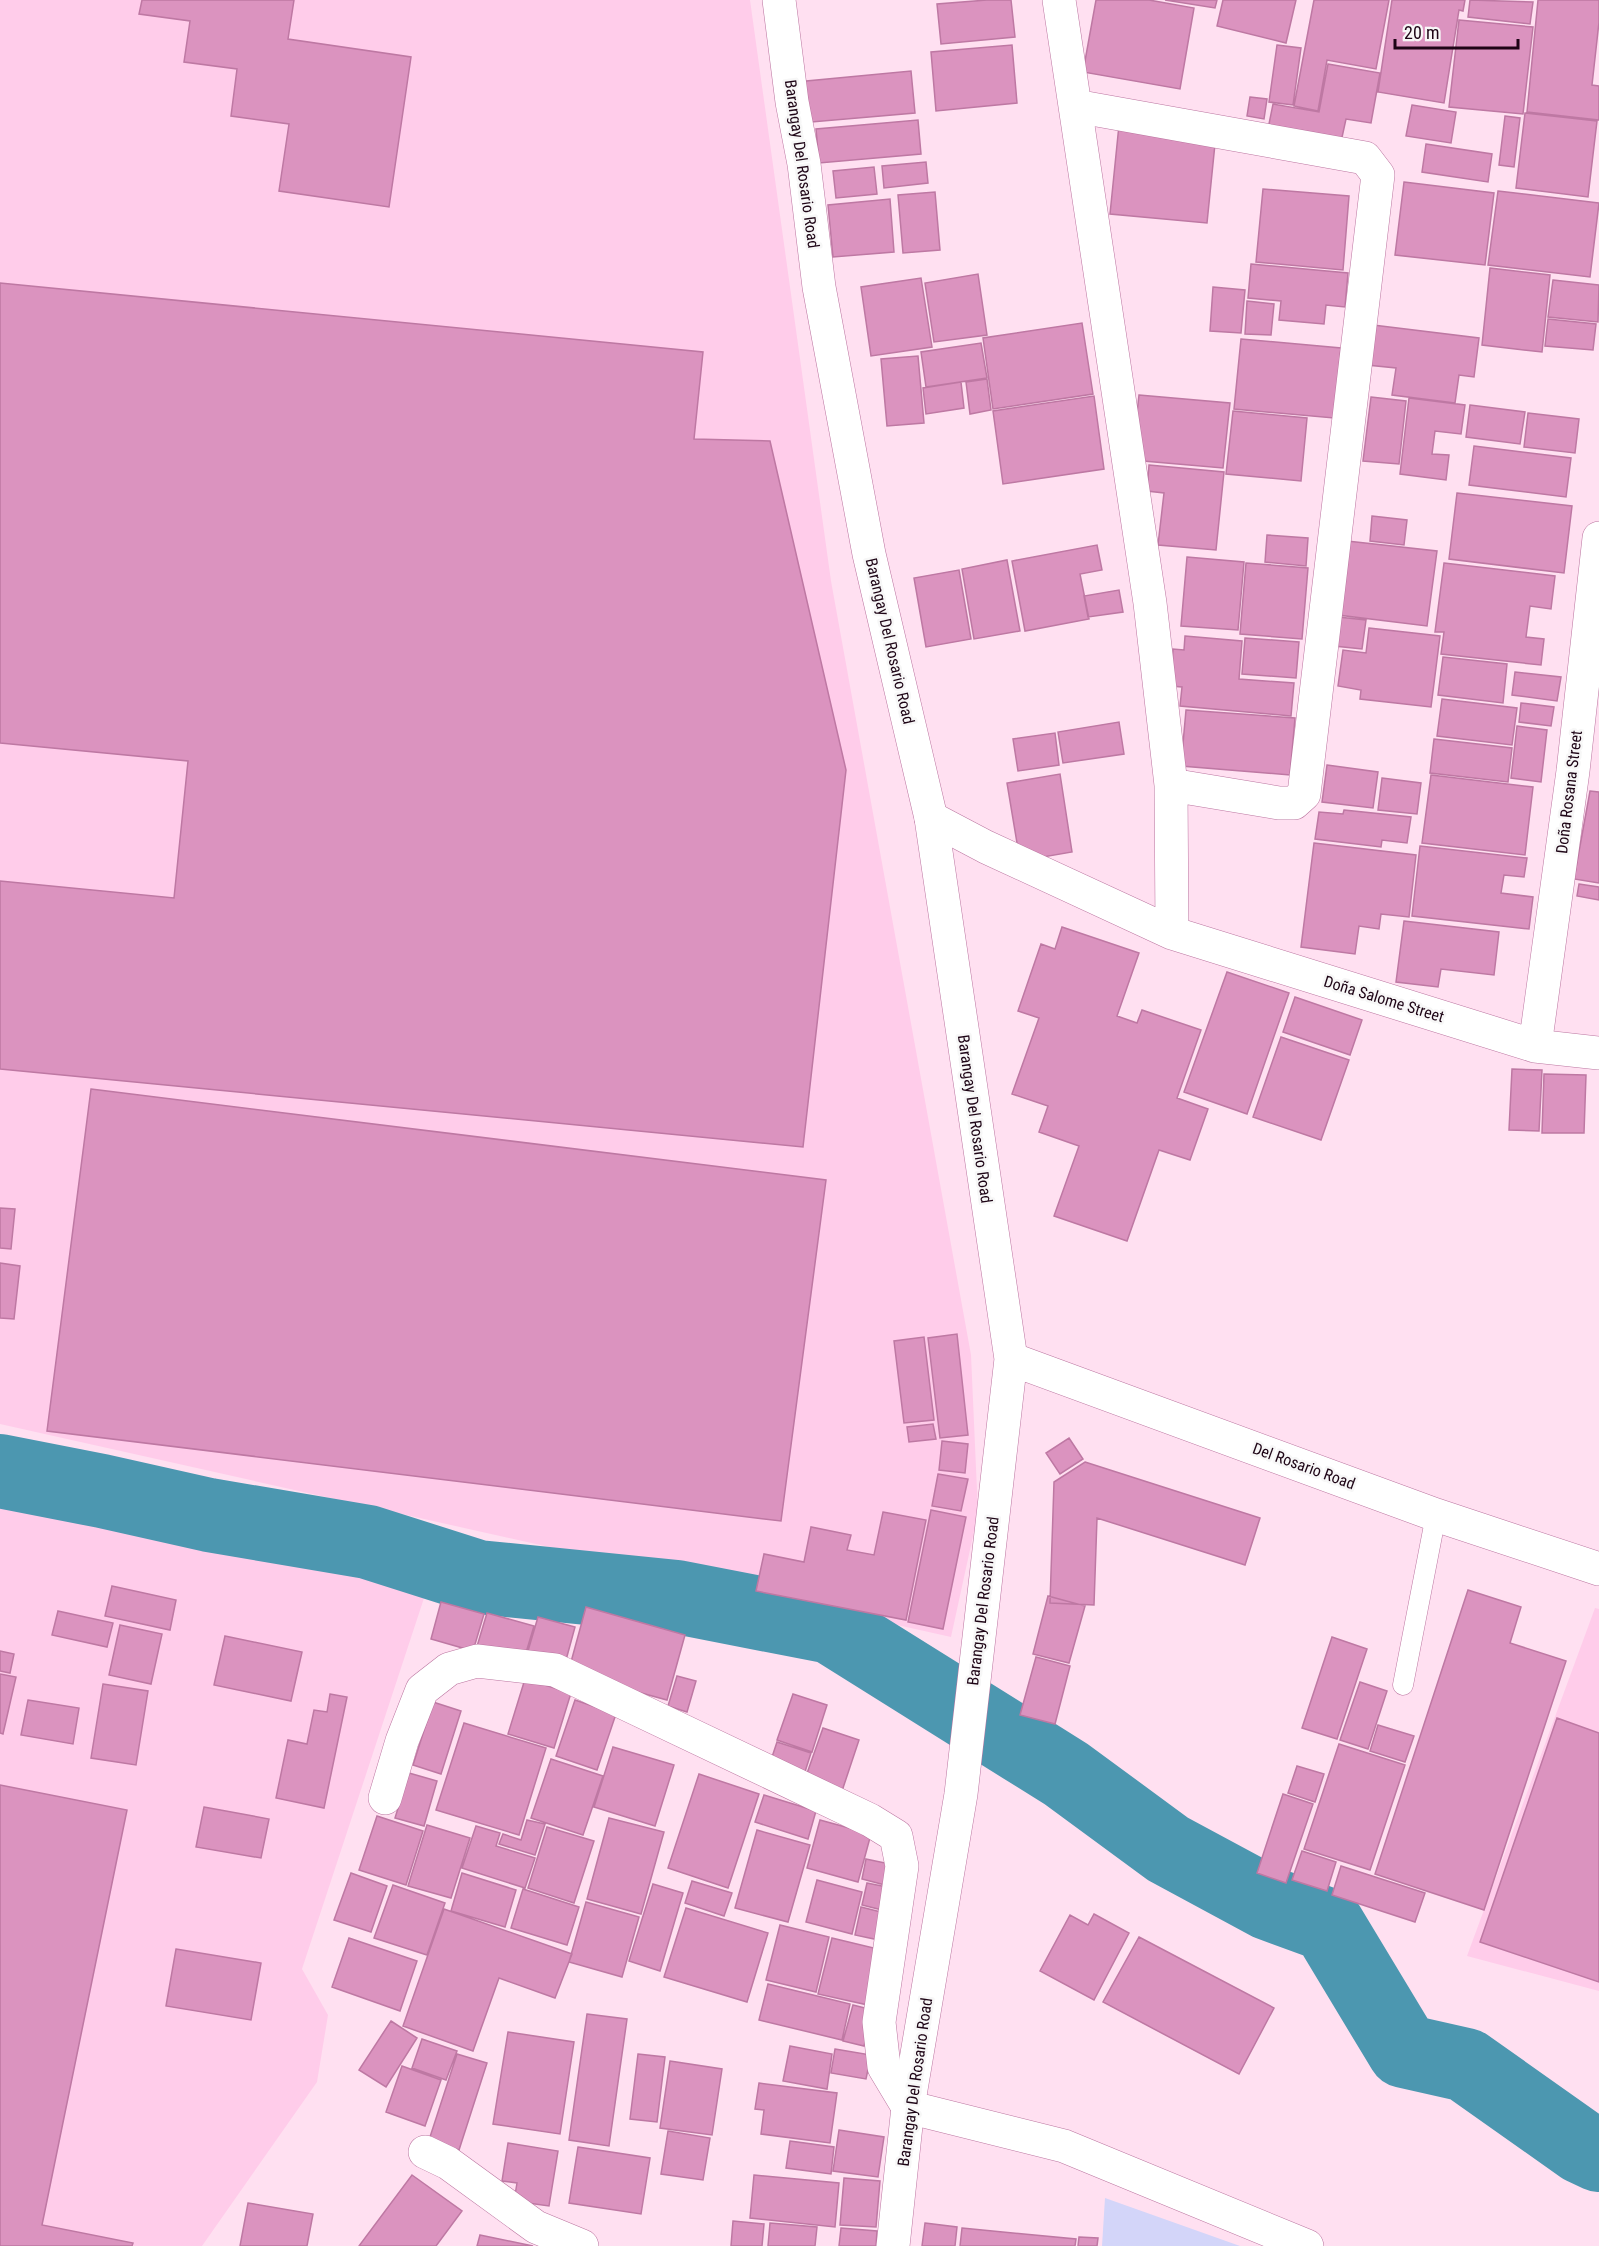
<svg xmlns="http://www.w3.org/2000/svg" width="1599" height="2246" font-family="'Roboto Condensed',sans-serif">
  <rect width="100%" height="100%" fill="#ffe0f1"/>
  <path fill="#ffccea" d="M 0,0 L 750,0 L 831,581 L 971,1355 L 978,1513 L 951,1637 L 0,1424 Z
    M 0,1501 L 426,1592 L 302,1969 L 328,2015 L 317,2082 L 202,2246 L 0,2246 Z
    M 1595,1608 L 1599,1609 L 1599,1991 L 1467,1956 Z"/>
  <path fill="#d3d5f9" d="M 1105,2198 L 1240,2246 L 1102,2246 Z"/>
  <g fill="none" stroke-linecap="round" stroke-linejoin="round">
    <path stroke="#4c97b0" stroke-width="74" d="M 0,1471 L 102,1491 L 209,1515 L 368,1542 L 478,1577 L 677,1597 L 831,1627 L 1066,1774 L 1168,1849 L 1268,1903 L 1328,1925 L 1404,2051 L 1466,2065 L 1582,2147 L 1599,2155"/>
  </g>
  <path fill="#db93bf" stroke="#be78a3" stroke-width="1.5" d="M 142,0 L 294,0 L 288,39 L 411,57 L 389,207 L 279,191 L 289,124 L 231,116 L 237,69 L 184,62 L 190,21 L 139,14 Z
    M 987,0 L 1011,0 L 1015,37 L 941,44 L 937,4 Z
    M 1096,0 L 1149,0 L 1194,8 L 1180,89 L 1083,72 Z
    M 1165,0 L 1217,0 L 1215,8 Z
    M 1223,0 L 1296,0 L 1286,43 L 1217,26 Z
    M 1314,0 L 1389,0 L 1376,69 L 1327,60 L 1318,111 L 1294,106 Z
    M 1392,0 L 1465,0 L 1463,11 L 1459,10 L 1444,103 L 1378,92 Z
    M 1470,0 L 1533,2 L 1530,24 L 1468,17 Z
    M 1538,0 L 1599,0 L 1599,22 L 1592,85 L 1599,86 L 1599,120 L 1527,112 Z
    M 1459,20 L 1533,27 L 1523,114 L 1449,107 Z
    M 1012,45 L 1017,103 L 936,111 L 931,52 Z
    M 1277,45 L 1301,48 L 1293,105 L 1269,102 Z
    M 1328,64 L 1380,73 L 1371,123 L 1346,119 L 1341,142 L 1268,129 L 1273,104 L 1319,112 Z
    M 911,71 L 915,113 L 800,123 L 796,82 Z
    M 1250,97 L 1267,99 L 1264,119 L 1247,116 Z
    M 1412,105 L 1456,112 L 1451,143 L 1406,136 Z
    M 1525,113 L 1597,121 L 1588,197 L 1516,188 Z
    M 1505,116 L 1520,118 L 1514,167 L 1499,165 Z
    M 918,120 L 921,154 L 819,163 L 816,129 Z
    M 1119,125 L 1216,134 L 1207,223 L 1110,214 Z
    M 1426,144 L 1492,154 L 1488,182 L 1422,172 Z
    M 926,162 L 928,183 L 884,188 L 882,166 Z
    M 874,167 L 877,194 L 836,198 L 833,171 Z
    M 1404,182 L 1494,193 L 1485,265 L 1395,255 Z
    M 1263,189 L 1349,196 L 1343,270 L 1256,262 Z
    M 1498,191 L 1599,203 L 1590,277 L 1488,265 Z
    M 935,192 L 940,250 L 903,253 L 898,195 Z
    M 890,199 L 894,252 L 833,257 L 828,205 Z
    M 1251,264 L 1348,273 L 1345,307 L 1326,305 L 1324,324 L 1279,320 L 1281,301 L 1248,298 Z
    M 1490,268 L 1550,275 L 1542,352 L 1482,345 Z
    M 978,274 L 987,335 L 934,342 L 925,283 Z
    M 921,278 L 932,347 L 871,356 L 861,287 Z
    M 1553,280 L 1599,285 L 1598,322 L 1548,317 Z
    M 0,283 L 703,352 L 694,439 L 770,441 L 846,770 L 803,1147 L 0,1069 L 0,881 L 174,898 L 188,761 L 0,743 Z
    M 1213,287 L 1245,290 L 1241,333 L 1210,331 Z
    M 1247,301 L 1274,304 L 1271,335 L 1245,334 Z
    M 1548,319 L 1596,324 L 1593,350 L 1545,346 Z
    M 1082,323 L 1093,394 L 993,409 L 983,338 Z
    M 1373,325 L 1479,338 L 1474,377 L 1459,375 L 1455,403 L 1392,395 L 1396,368 L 1367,365 Z
    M 1241,339 L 1341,348 L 1334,418 L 1234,409 Z
    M 981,343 L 987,378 L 926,387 L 921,352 Z
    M 918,356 L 924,423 L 887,426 L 881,359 Z
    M 987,379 L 991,410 L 970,414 L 966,382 Z
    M 961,382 L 964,408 L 926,414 L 923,388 Z
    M 1139,395 L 1230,403 L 1223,468 L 1132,460 Z
    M 1094,396 L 1104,469 L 1003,484 L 993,411 Z
    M 1371,397 L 1406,401 L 1399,464 L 1363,461 Z
    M 1409,398 L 1465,405 L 1461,434 L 1435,431 L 1432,454 L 1449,455 L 1446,480 L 1400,474 Z
    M 1470,405 L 1525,412 L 1520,444 L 1466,437 Z
    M 1233,411 L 1307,418 L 1301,481 L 1226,474 Z
    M 1528,413 L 1579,419 L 1575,453 L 1524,447 Z
    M 1474,446 L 1571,458 L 1566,497 L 1469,485 Z
    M 1149,465 L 1224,472 L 1216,550 L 1158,545 L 1164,493 L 1147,491 Z
    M 1457,493 L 1572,506 L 1564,573 L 1449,559 Z
    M 1372,516 L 1407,520 L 1404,545 L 1370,541 Z
    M 1267,535 L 1308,538 L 1306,566 L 1265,562 Z
    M 1347,541 L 1437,551 L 1427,626 L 1338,615 Z
    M 1097,545 L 1102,570 L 1080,574 L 1089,619 L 1025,631 L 1012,561 Z
    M 1187,557 L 1244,562 L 1238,630 L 1181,626 Z
    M 1007,560 L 1020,631 L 974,639 L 962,569 Z
    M 1246,563 L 1308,568 L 1302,639 L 1240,634 Z
    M 1444,563 L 1555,576 L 1551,609 L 1530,606 L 1526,637 L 1544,639 L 1541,665 L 1441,654 L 1444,632 L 1435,632 Z
    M 959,570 L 971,639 L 926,647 L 914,578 Z
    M 1119,590 L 1123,612 L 1088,617 L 1084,596 Z
    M 1338,617 L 1366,620 L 1362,649 L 1334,646 Z
    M 1369,628 L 1440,636 L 1431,707 L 1360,699 L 1361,690 L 1338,686 L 1343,650 L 1366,653 Z
    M 1185,636 L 1242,641 L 1239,679 L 1294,683 L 1291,716 L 1180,706 L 1182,687 L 1171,686 L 1173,649 L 1184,650 Z
    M 1245,638 L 1299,642 L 1296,678 L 1242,674 Z
    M 1443,657 L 1507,664 L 1503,703 L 1438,695 Z
    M 1515,672 L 1561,677 L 1557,701 L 1512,695 Z
    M 1442,699 L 1517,708 L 1512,745 L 1437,736 Z
    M 1521,703 L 1554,707 L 1551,726 L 1519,722 Z
    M 1186,710 L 1295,718 L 1290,775 L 1181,766 Z
    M 1119,722 L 1124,754 L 1063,763 L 1058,732 Z
    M 1517,726 L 1547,730 L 1541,782 L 1511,778 Z
    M 1055,733 L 1059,765 L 1018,771 L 1013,739 Z
    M 1434,739 L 1512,748 L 1508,782 L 1430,773 Z
    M 1327,765 L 1378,772 L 1373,808 L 1322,802 Z
    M 1060,774 L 1072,852 L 1020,861 L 1007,783 Z
    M 1431,775 L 1533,787 L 1525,855 L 1422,843 Z
    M 1382,778 L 1421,783 L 1417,814 L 1378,810 Z
    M 1590,791 L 1599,792 L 1599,883 L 1574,879 Z
    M 1344,810 L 1411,817 L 1407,843 L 1382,840 L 1381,847 L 1315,839 L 1319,812 L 1343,814 Z
    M 1314,843 L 1416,855 L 1409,917 L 1381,914 L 1379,929 L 1359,926 L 1355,954 L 1301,947 Z
    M 1420,846 L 1527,858 L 1524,877 L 1504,875 L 1501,893 L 1533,897 L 1529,929 L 1412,916 Z
    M 1579,884 L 1599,887 L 1599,900 L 1577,896 Z
    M 1404,921 L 1499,932 L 1494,975 L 1441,969 L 1438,987 L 1396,982 Z
    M 1062,927 L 1139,953 L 1117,1016 L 1137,1023 L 1142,1010 L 1201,1030 L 1177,1098 L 1208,1109 L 1190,1160 L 1159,1150 L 1127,1241 L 1054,1216 L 1079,1146 L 1039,1132 L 1048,1106 L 1012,1094 L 1039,1018 L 1018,1011 L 1041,944 L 1055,949 Z
    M 1227,972 L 1289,993 L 1247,1114 L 1184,1092 Z
    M 1295,997 L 1362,1020 L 1350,1055 L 1283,1032 Z
    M 1281,1037 L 1349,1060 L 1321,1140 L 1253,1117 Z
    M 1512,1069 L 1542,1070 L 1539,1131 L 1509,1130 Z
    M 1544,1074 L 1586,1075 L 1584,1133 L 1542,1133 Z
    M 91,1089 L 826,1180 L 781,1521 L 47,1431 Z
    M 0,1208 L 15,1209 L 11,1249 L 0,1248 Z
    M 0,1263 L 20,1266 L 14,1319 L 0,1318 Z
    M 957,1334 L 968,1435 L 940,1438 L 928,1338 Z
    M 924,1337 L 934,1420 L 904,1423 L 894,1341 Z
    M 933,1424 L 936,1439 L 909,1442 L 907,1427 Z
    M 1069,1438 L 1083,1459 L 1060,1474 L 1046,1453 Z
    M 942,1441 L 968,1444 L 965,1473 L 939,1470 Z
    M 1085,1462 L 1260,1518 L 1245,1565 L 1097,1518 L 1094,1605 L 1050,1603 L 1054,1482 Z
    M 938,1474 L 968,1479 L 961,1511 L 932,1506 Z
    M 931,1510 L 966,1517 L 943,1629 L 908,1622 Z
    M 883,1512 L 926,1520 L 906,1620 L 756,1591 L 764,1554 L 804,1562 L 811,1527 L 851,1535 L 847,1550 L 874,1555 Z
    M 112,1586 L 176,1600 L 170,1630 L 105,1616 Z
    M 1468,1590 L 1521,1607 L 1510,1643 L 1566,1661 L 1484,1910 L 1375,1874 Z
    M 1048,1596 L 1085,1606 L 1069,1663 L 1033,1654 Z
    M 441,1602 L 484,1614 L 473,1651 L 431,1639 Z
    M 586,1607 L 685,1635 L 667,1700 L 568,1673 Z
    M 58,1611 L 113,1623 L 107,1647 L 52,1635 Z
    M 487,1613 L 534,1626 L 522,1666 L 475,1653 Z
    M 538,1617 L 575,1627 L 563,1671 L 525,1661 Z
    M 120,1625 L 162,1634 L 151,1684 L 109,1675 Z
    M 225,1636 L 302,1652 L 291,1701 L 214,1685 Z
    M 1332,1637 L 1367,1649 L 1337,1739 L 1302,1728 Z
    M 0,1651 L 14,1654 L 10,1673 L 0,1671 Z
    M 1036,1657 L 1070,1666 L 1055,1724 L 1020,1715 Z
    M 0,1674 L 16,1677 L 3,1734 L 0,1733 Z
    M 677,1676 L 696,1681 L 687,1712 L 668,1706 Z
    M 525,1679 L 571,1693 L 554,1748 L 508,1734 Z
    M 1360,1682 L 1387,1691 L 1368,1749 L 1340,1740 Z
    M 103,1684 L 148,1691 L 136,1765 L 91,1758 Z
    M 330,1694 L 347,1697 L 324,1808 L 276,1798 L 288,1740 L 307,1744 L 314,1710 L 327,1712 Z
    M 793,1694 L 827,1705 L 812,1752 L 777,1740 Z
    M 28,1700 L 79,1708 L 73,1744 L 21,1735 Z
    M 575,1700 L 616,1714 L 597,1770 L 556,1756 Z
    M 433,1702 L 461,1711 L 441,1774 L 413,1765 Z
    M 1557,1718 L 1599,1733 L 1599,1982 L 1480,1942 Z
    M 464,1723 L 546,1748 L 519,1835 L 436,1810 Z
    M 1378,1725 L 1414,1736 L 1405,1762 L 1370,1751 Z
    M 823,1728 L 859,1740 L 842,1791 L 805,1779 Z
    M 777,1742 L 811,1753 L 803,1778 L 769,1766 Z
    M 1339,1744 L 1405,1765 L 1370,1870 L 1304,1849 Z
    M 613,1747 L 674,1765 L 655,1826 L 594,1807 Z
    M 551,1759 L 603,1776 L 583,1835 L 531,1818 Z
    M 1297,1766 L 1324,1774 L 1315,1802 L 1288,1793 Z
    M 409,1773 L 437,1781 L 424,1826 L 395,1818 Z
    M 699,1774 L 759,1794 L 728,1888 L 668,1868 Z
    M 0,1785 L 127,1810 L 42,2225 L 133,2243 L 132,2246 L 0,2246 Z
    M 1283,1794 L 1313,1804 L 1286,1883 L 1257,1873 Z
    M 764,1795 L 816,1811 L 808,1839 L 755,1822 Z
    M 204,1807 L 269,1819 L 261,1858 L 196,1847 Z
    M 377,1816 L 423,1831 L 406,1885 L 359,1870 Z
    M 609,1818 L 664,1832 L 641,1914 L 587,1899 Z
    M 527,1820 L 545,1824 L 535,1855 L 499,1844 L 503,1834 L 521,1840 Z
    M 820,1820 L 871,1834 L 858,1882 L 807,1868 Z
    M 427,1825 L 470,1838 L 451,1898 L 408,1886 Z
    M 476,1826 L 500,1833 L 496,1846 L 535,1858 L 525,1888 L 462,1868 Z
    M 547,1827 L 594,1841 L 574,1903 L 528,1888 Z
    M 757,1830 L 810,1845 L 788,1922 L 735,1908 Z
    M 1302,1851 L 1336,1862 L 1327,1891 L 1292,1880 Z
    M 866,1859 L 890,1864 L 885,1885 L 862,1879 Z
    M 1341,1866 L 1425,1893 L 1415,1922 L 1332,1895 Z
    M 351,1873 L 387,1886 L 371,1932 L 334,1920 Z
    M 462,1873 L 516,1890 L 505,1927 L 451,1911 Z
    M 817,1880 L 862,1892 L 852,1934 L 806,1922 Z
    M 692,1881 L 732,1893 L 724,1916 L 685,1903 Z
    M 867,1883 L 892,1888 L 886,1911 L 862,1905 Z
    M 653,1884 L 683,1893 L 660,1971 L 629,1961 Z
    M 393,1885 L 445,1903 L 427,1955 L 374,1938 Z
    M 523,1889 L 579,1907 L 567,1945 L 511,1928 Z
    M 586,1902 L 639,1917 L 622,1977 L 569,1962 Z
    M 861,1907 L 885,1913 L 879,1940 L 855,1935 Z
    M 686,1908 L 768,1933 L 747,2002 L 664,1977 Z
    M 444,1909 L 572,1954 L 555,1998 L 499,1978 L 473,2051 L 403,2026 Z
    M 1094,1914 L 1129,1933 L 1094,2000 L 1040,1971 L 1070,1915 L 1088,1925 Z
    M 780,1925 L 829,1937 L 816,1992 L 766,1980 Z
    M 1139,1937 L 1274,2008 L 1239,2074 L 1103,2002 Z
    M 349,1938 L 417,1961 L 400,2011 L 332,1987 Z
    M 832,1938 L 882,1950 L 868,2005 L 818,1994 Z
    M 176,1949 L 261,1963 L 251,2020 L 166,2006 Z
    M 768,1984 L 850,2004 L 842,2040 L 759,2020 Z
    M 853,2005 L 873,2010 L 864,2046 L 843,2041 Z
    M 587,2014 L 627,2019 L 609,2146 L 569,2140 Z
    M 391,2021 L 417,2038 L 386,2087 L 359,2070 Z
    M 508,2032 L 574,2042 L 560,2134 L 493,2124 Z
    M 422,2039 L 457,2051 L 446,2080 L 412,2068 Z
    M 790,2046 L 832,2054 L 827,2089 L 783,2081 Z
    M 835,2049 L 871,2055 L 866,2079 L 831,2073 Z
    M 457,2054 L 487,2063 L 459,2150 L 429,2140 Z
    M 638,2054 L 665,2057 L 657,2122 L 630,2119 Z
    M 670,2061 L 722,2069 L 712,2135 L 660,2128 Z
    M 402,2066 L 441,2080 L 425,2126 L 386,2112 Z
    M 759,2083 L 837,2093 L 830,2143 L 761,2134 L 764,2110 L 755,2109 Z
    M 839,2130 L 884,2137 L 878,2177 L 833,2171 Z
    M 668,2131 L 710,2138 L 703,2180 L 661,2174 Z
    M 790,2141 L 834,2147 L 831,2174 L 786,2168 Z
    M 508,2143 L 558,2151 L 549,2206 L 514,2201 L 517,2183 L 502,2181 Z
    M 578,2147 L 650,2158 L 641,2214 L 569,2203 Z
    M 412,2175 L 462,2211 L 436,2246 L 359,2246 Z
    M 754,2175 L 839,2183 L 835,2227 L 750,2218 Z
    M 844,2178 L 880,2181 L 876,2227 L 840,2225 Z
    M 248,2203 L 313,2214 L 307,2246 L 240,2246 Z
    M 733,2221 L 764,2224 L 762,2246 L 731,2246 Z
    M 770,2223 L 817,2227 L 815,2246 L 768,2246 Z
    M 925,2223 L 957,2227 L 955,2246 L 922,2246 Z
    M 841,2228 L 877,2231 L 876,2246 L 839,2246 Z
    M 962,2228 L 1076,2239 L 1075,2246 L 960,2246 Z
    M 480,2235 L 533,2246 L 477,2246 Z
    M 1079,2237 L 1098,2238 L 1097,2246 L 1078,2246 Z"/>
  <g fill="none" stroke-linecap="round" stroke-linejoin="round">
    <defs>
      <path id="service" d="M 1403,1685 L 1436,1515"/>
      <path id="minor" d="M 1059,0 L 1150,603 L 1171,785 L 1172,933
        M 1075,106 L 1365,158 L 1378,175 L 1304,794 L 1294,803 L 1279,803 L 1171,785
        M 931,818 L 986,847 L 1172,933 L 1535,1046 L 1599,1053
        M 1535,1046 L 1573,771 L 1599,538
        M 385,1798 L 402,1741 L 422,1690 L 449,1669 L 477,1661 L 555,1670 L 870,1820 L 896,1836 L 902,1866 L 879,2022 L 884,2067 L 908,2107
        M 425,2152 L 448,2163 L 536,2227 L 582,2246"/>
      <path id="tertiary" d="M 908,2107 L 1064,2146 L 1307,2246"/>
      <path id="secondary" d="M 779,0 L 792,102 L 804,164 L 819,287 L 869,554 L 931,818 L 1011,1359 L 961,1794 L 908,2107 L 893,2246
        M 1011,1359 L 1436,1515 L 1599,1569"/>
    </defs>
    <use href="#service" stroke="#bb75a0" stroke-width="21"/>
    <use href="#minor" stroke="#bb75a0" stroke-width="34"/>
    <use href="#tertiary" stroke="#bb75a0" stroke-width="34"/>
    <use href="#secondary" stroke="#bb75a0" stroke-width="34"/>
    <use href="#service" stroke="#fff" stroke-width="20"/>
    <use href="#minor" stroke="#fff" stroke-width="33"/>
    <use href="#tertiary" stroke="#fff" stroke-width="33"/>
    <use href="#secondary" stroke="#fff" stroke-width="33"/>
  </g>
  <g text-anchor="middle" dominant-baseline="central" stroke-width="5" stroke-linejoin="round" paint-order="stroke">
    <g font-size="16" fill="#1e0516" stroke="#f7f7f7">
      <text transform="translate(802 164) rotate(82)">Barangay Del Rosario Road</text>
      <text transform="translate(890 641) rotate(77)">Barangay Del Rosario Road</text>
      <text transform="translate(1569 792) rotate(-83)">Doña Rosana Street</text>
      <text transform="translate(1384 999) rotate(17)">Doña Salome Street</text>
      <text transform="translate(975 1119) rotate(82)">Barangay Del Rosario Road</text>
      <text transform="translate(1304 1466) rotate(20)">Del Rosario Road</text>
      <text transform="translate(983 1601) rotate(-83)">Barangay Del Rosario Road</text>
      <text transform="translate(915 2082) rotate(-82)">Barangay Del Rosario Road</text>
    </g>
  </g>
  <path d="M1395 39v9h123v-9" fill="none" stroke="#1e0516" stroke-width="3"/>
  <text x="1404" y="39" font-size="18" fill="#1e0516" stroke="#f7f7f7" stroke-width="4.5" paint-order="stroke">20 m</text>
</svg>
